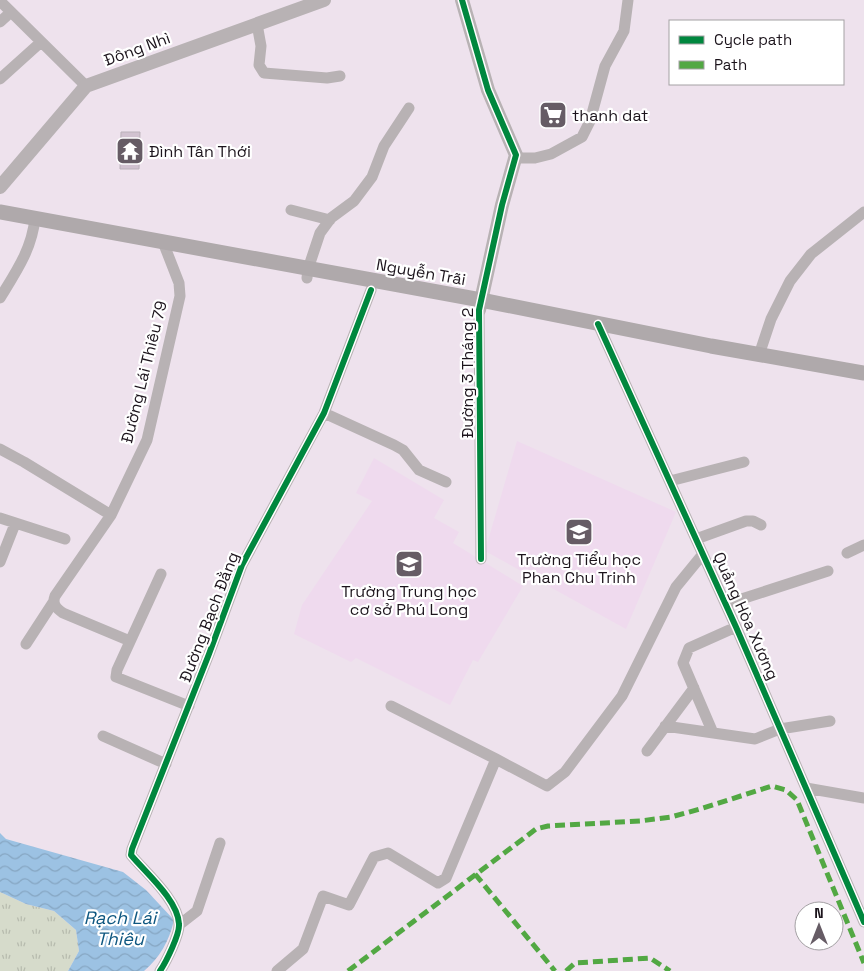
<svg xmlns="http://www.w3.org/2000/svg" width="864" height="971" font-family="'Space Grotesk',sans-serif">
  <defs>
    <pattern id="grass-tufts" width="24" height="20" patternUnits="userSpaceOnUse" patternTransform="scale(1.25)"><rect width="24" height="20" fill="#d6dbcb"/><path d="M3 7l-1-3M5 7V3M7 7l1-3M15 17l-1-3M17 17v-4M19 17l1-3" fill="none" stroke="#b7bbae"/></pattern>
    <pattern id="water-waves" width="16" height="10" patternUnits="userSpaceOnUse" patternTransform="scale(1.25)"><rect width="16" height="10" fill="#9cc2e3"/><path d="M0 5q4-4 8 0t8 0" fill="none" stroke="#86a6c2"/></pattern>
  </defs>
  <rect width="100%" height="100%" fill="#eee2ed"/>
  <path fill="#efdaee" d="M 517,441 L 676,512 L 626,629 L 485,551 Z
    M 374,458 L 444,500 L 434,518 L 459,532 L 453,543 L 523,586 L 478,662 L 473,660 L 450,705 L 356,658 L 351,662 L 294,634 L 302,605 L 372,501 L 356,493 Z"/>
  <path fill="url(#grass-tufts)" d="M 0,892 L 26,904 L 54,911 L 76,930 L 79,951 L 68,971 L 0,971 Z"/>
  <path fill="url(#water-waves)" d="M 0,833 L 6,839 L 123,872 L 146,890 L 174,920 C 169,942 160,957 144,971 L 68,971 L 79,951 L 76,930 L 54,911 L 26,904 L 0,892 Z"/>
  <path fill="#d1c2d0" stroke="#bbb2ba" d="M 121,132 L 140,132 L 139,169 L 120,169 Z"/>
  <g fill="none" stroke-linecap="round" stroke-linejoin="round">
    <path stroke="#b8b2b4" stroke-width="11" d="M 0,1 L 86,86
      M 0,22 L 11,12
      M 257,24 L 261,46 L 259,65 L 264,73 L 327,78 L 340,76
      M 0,79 L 41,42
      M 516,158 L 535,158 L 551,154 L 582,137 L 590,121 L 605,66 L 624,31 L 628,0
      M 291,210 L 330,220
      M 307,278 L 308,269 L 320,233 L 331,218 L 354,201 L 372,177 L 384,146 L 409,108
      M 0,298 C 16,272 32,249 35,218
      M 479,310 L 481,559
      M 598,324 L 736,627 L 864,922
      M 759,355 L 771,319 L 790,281 L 811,254 L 864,212
      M 324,413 L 394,445 L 403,450 L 419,470 L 446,482
      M 0,449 L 24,462 L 111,515
      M 670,481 L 744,462
      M 0,518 L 65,539
      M 696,539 L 746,521 L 753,521 L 761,525
      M 847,553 L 864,545
      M 0,562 L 15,524
      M 161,574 L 117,670 L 116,677 L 189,706
      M 726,604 L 828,571
      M 130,641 L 63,613 C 56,608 52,604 55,596 L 111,515 L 147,440 L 180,296 L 179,283 L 163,242
      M 26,644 L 54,601
      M 391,706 L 496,759 L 547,786 L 565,772 L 622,696 L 676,587 L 703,554
      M 665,726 L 755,739 L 780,729 L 830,721
      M 713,733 L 683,663 L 689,648 L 736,627
      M 103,736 L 166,764
      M 647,751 L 694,688
      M 806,788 L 864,798
      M 179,925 L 197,911 L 220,843
      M 160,971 C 166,962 180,934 179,924 C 178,900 146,873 131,855 L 132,849 L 209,654 L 242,565 L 324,413 L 371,290
      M 277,971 L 303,949 L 323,896 L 349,905 L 374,857 L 388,853 L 438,883 L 446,878 L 496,759"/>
    <path stroke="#b8b2b4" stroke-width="14" d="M 462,0 L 488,90 L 516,155 L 502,205 L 479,310
      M 0,187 L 86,86 L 324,0"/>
    <path stroke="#afa9ab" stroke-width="15" d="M 0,212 L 481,300 L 711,346 L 864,373"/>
    <path stroke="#52a843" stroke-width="5" stroke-dasharray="10 5" stroke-linecap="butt" d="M 475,874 L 555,971
      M 348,971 L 536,829 L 548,826 L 640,821 L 671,817 L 700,809 L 772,786 L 786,790 L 797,800 L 864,963
      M 566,971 L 575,963 L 650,958 L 670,971"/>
    <defs>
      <path id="cycleway" d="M 462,0 L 488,90 L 516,155 L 502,205 L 479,310 L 481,559
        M 598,324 L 736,627 L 864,922
        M 160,971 C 166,962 180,934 179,924 C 178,900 146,873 131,855 L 132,849 L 209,654 L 242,565 L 324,413 L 371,290"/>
    </defs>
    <use href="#cycleway" stroke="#fff" stroke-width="9"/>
    <use href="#cycleway" stroke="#00873e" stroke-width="6"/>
  </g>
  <defs>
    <symbol id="supermarket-square" viewBox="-11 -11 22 22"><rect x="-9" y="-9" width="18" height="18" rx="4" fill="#665c65" stroke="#fff"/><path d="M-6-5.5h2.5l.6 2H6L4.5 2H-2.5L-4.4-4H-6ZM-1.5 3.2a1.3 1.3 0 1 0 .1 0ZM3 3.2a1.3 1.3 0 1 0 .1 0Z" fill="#fff"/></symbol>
    <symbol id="temple-square" viewBox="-11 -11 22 22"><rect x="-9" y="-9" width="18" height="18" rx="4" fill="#665c65" stroke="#fff"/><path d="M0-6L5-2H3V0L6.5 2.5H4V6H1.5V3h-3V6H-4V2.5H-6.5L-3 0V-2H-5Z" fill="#fff"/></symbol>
    <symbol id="school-square" viewBox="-11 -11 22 22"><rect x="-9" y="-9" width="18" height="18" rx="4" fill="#665c65" stroke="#fff"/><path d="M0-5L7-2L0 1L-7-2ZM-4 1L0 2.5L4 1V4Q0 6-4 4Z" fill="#fff"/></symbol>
  </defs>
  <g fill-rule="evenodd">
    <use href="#supermarket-square" x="537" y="99" width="32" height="32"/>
    <use href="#temple-square" x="114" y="135" width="32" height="32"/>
    <use href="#school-square" x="563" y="516" width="32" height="32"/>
    <use href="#school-square" x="393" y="548" width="32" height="32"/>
  </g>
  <g text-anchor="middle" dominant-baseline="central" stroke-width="4.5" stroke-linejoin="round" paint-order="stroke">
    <g font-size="16" fill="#1c141c" stroke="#fff">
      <text transform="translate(137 49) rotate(-20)">Đông Nhì</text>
      <text transform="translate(421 272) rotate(10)">Nguyễn Trãi</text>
      <text transform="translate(144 372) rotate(-76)">Đường Lái Thiêu 79</text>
      <text transform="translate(467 373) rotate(-90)">Đường 3 Tháng 2</text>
      <text transform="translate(746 616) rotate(66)">Quảng Hòa Xương</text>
      <text transform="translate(209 617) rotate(-69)">Đường Bạch Đằng</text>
    </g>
    <g font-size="16" fill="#1c141c" stroke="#fff" text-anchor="start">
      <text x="572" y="115">thanh dat</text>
      <text x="149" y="151">Đình Tân Thới</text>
      <text x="579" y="559" text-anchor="middle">Trường Tiểu học<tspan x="579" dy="18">Phan Chu Trinh</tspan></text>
      <text x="409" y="591" text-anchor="middle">Trường Trung học<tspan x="409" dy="18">cơ sở Phú Long</tspan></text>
    </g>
    <g font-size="18" font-style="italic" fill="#0e5780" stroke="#fff">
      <text x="120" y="917">Rạch Lái<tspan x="120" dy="21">Thiêu</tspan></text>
    </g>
  </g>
  <rect x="669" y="20" width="175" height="65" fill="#ffffff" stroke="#a4a1a4"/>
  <rect x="679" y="36" width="25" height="8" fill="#00873e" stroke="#a4a1a4"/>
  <text x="714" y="45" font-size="15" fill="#1c141c">Cycle path</text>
  <rect x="679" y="61" width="25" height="8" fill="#52a843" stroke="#a4a1a4"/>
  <text x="714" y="70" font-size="15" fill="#1c141c">Path</text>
  <g transform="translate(819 926)"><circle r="24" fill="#ffffff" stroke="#a4a1a4"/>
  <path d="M0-4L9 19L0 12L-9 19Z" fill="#665c65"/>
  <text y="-8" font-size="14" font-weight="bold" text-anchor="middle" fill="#1c141c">N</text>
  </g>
</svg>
